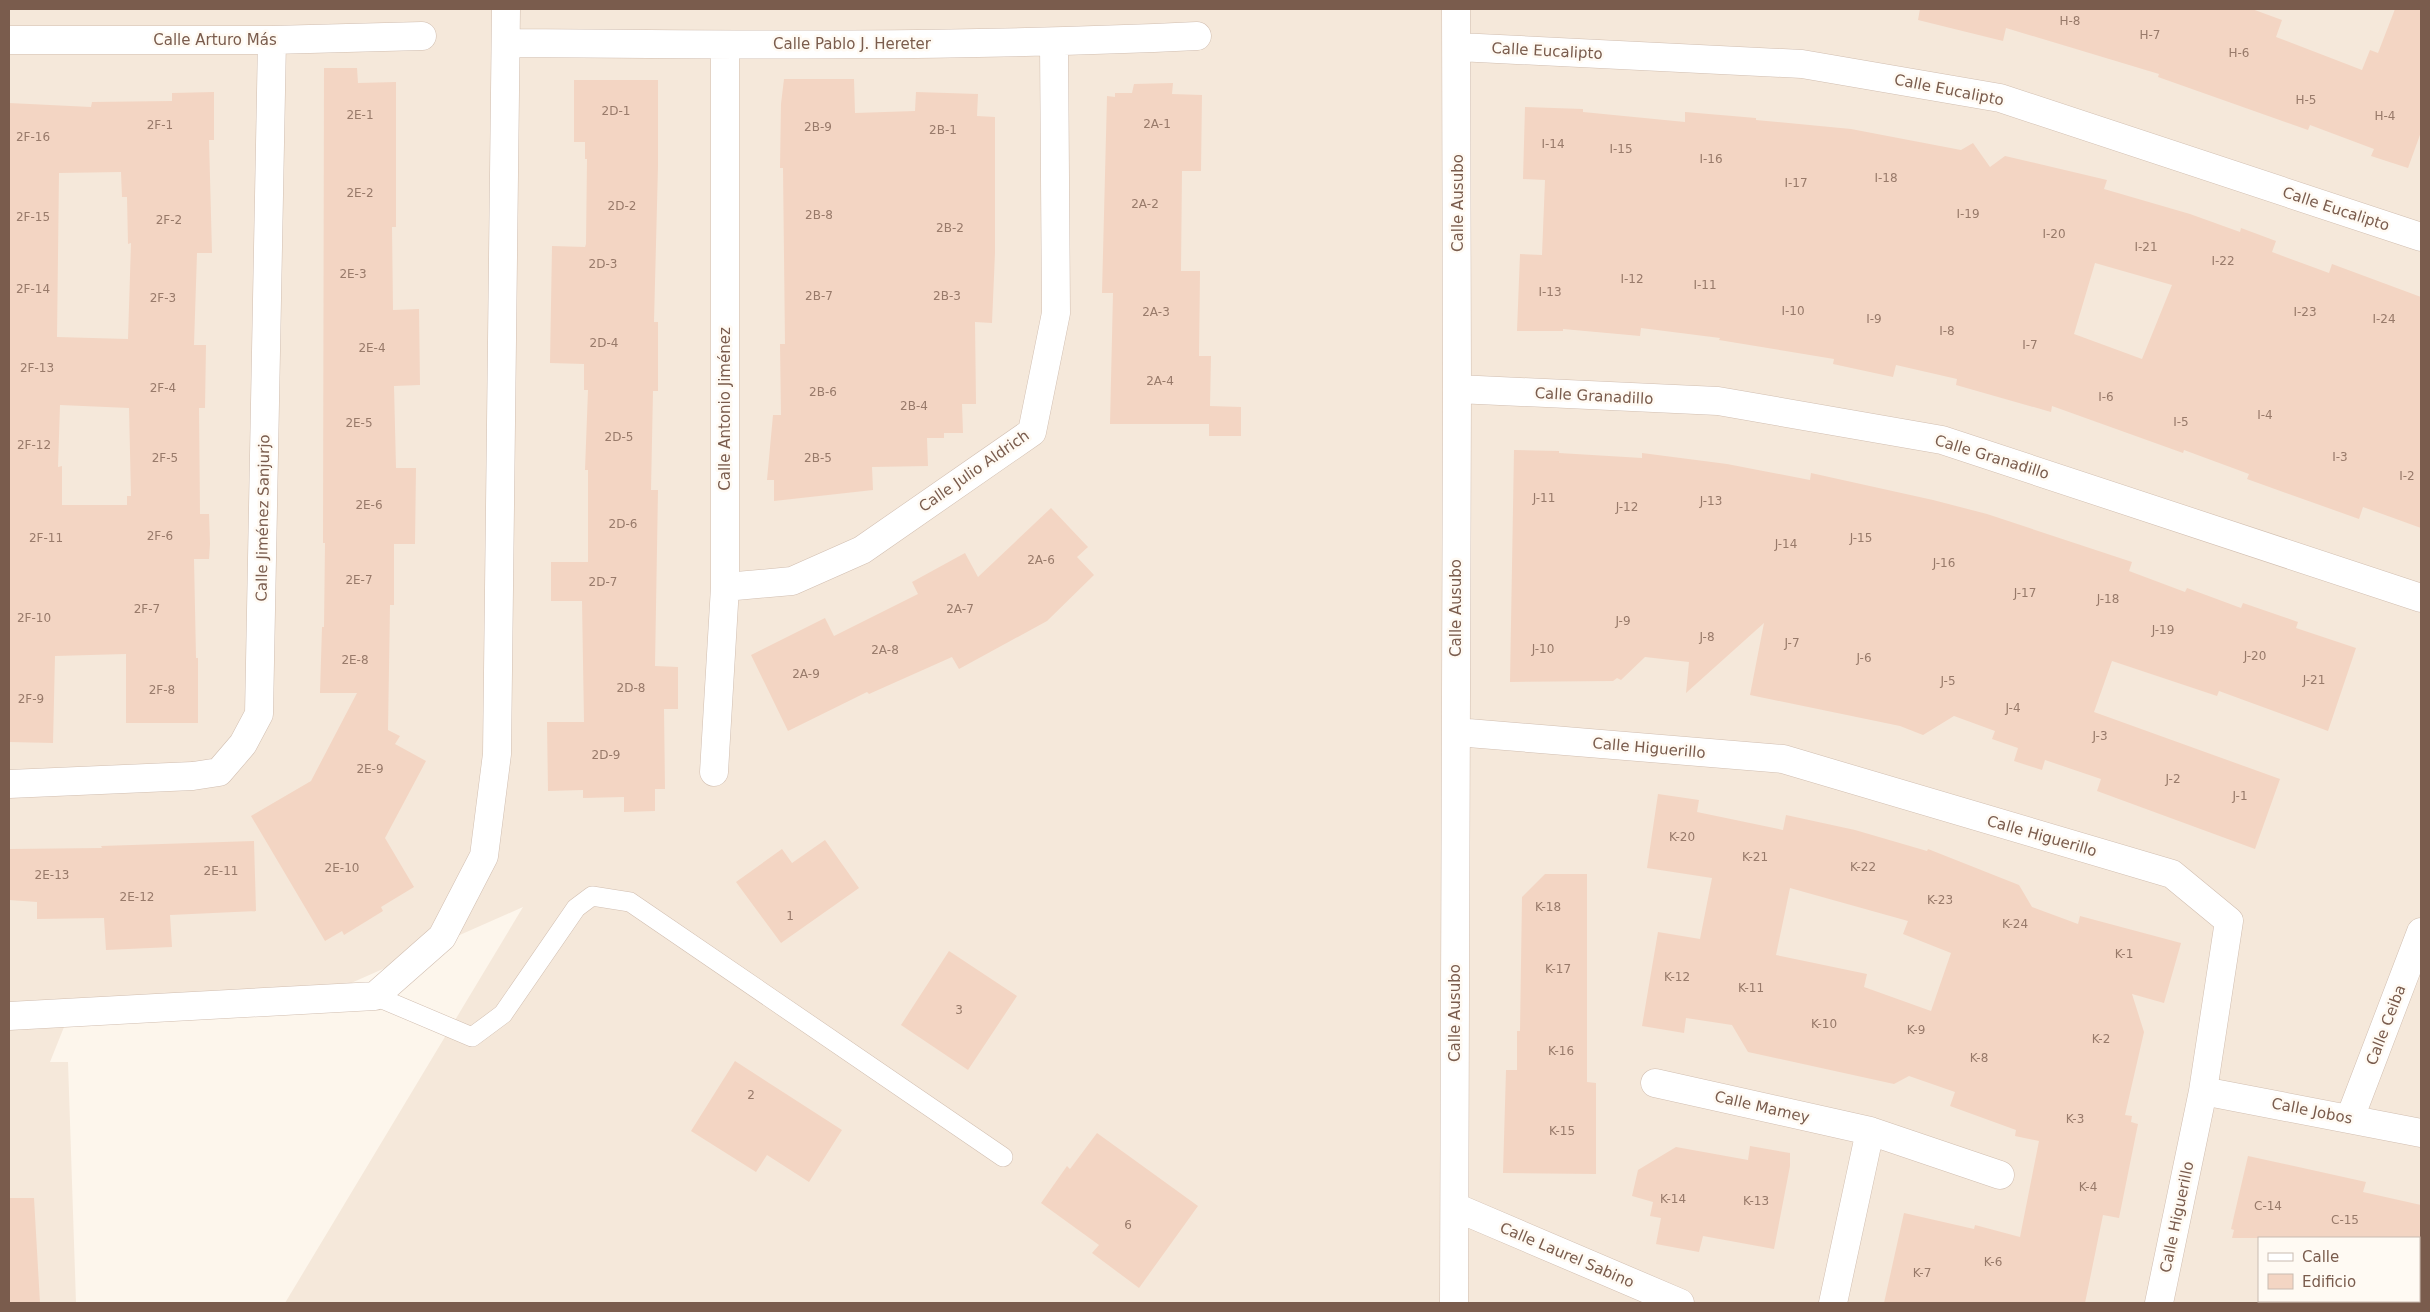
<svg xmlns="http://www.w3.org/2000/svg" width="2430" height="1312" font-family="'DejaVu Sans',sans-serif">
  <rect width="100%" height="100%" fill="#fdf6ec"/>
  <path fill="#f5e8da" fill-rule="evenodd" d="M 9,9 L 2421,9 L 2421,1303 L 285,1303 L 523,907 L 315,999 L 70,1012 L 50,1062 L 68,1062 L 76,1303 L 9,1303 ZM 2259,1238 L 2419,1238 L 2419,1301 L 2259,1301 Z"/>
  <path fill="#f3d5c3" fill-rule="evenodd" d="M 1920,9 L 2252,9 L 2282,20 L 2276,37 L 2362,70 L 2370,50 L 2378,53 L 2395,9 L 2421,9 L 2421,132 L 2408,168 L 2371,156 L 2374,149 L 2310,125 L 2308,130 L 2158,77 L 2159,74 L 2006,28 L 2003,41 L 1918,20 Z
    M 324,68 L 357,68 L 358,83 L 396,82 L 396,227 L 392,227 L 393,310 L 419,309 L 420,385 L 394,386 L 396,468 L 416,468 L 415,544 L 394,544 L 394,605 L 390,605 L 388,730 L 400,736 L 395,744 L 426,761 L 385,838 L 414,887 L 381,907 L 383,911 L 344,935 L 342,931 L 325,941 L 251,816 L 311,781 L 357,693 L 320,693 L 322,627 L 324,627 L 325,543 L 323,543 Z
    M 784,79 L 854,79 L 855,113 L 915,111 L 916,92 L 978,94 L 977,116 L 995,117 L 995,253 L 992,323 L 975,322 L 976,404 L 962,404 L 963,433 L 944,433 L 944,438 L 927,438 L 928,466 L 872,467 L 873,490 L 774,501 L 774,480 L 767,480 L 773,415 L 781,415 L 780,344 L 785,344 L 783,168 L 780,168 L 781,104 Z
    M 574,80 L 658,80 L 658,166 L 654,322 L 658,322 L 658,391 L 653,391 L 651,490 L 658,490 L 655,666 L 678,667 L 678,709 L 664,709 L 665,789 L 655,789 L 655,811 L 624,812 L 624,797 L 583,798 L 583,790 L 548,791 L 547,722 L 584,722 L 582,601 L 551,601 L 551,562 L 588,562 L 588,470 L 585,470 L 588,390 L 584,390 L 584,364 L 550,363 L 552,246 L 585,247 L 586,244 L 587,159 L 585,159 L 585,142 L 574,142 Z
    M 1173,83 L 1172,94 L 1202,95 L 1201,171 L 1182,171 L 1181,271 L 1200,271 L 1199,356 L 1211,356 L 1210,406 L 1241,407 L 1241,436 L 1209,436 L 1209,424 L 1110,424 L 1113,293 L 1102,293 L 1107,96 L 1115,97 L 1115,93 L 1132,93 L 1134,84 Z
    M 214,92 L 214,140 L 209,140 L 212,253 L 197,253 L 194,345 L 206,345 L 205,408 L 199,408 L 200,514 L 209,514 L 210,544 L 209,559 L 194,559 L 196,658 L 198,658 L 198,723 L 126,723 L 126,654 L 55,656 L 53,743 L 9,742 L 9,103 L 91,107 L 92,102 L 172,101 L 172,93 ZM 121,172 L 122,197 L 127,197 L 128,244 L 131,243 L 128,339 L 57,337 L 59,173 ZM 60,405 L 129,408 L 131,496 L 127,496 L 127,505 L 62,505 L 62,466 L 58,467 Z
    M 1525,107 L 1583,109 L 1583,112 L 1685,122 L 1685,112 L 1756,118 L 1756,120 L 1851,129 L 1961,150 L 1973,143 L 1990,167 L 2005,156 L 2107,180 L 2104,189 L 2190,214 L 2240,232 L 2241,228 L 2276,241 L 2272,252 L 2329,273 L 2332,264 L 2421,297 L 2421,528 L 2363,507 L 2359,519 L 2247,479 L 2249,474 L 2184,450 L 2183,453 L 2052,406 L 2051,412 L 1956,385 L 1957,379 L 1896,365 L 1893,377 L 1833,364 L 1834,359 L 1719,340 L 1720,338 L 1641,328 L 1640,336 L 1563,329 L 1563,331 L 1517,331 L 1520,254 L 1542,255 L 1545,180 L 1523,179 ZM 2095,263 L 2172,285 L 2142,359 L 2074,334 Z
    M 1514,450 L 1559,451 L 1559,453 L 1642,458 L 1642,453 L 1727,464 L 1810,480 L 1811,473 L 1933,500 L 1987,514 L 2132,562 L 2129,571 L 2185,592 L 2187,588 L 2241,608 L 2243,603 L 2298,622 L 2296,628 L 2356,648 L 2328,731 L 2219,691 L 2217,696 L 2112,661 L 2094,712 L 2280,779 L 2255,849 L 2097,791 L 2101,779 L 2045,760 L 2042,770 L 2014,761 L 2018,748 L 1992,739 L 1995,731 L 1954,716 L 1923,735 L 1900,726 L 1750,695 L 1764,623 L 1686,693 L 1689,662 L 1645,657 L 1621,680 L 1617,678 L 1613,681 L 1510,682 Z
    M 1051,508 L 1088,547 L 1077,557 L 1094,575 L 1047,621 L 959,669 L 952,657 L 869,694 L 867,692 L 788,731 L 751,655 L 825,618 L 834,636 L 918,594 L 912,582 L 965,553 L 978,577 Z
    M 1658,794 L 1699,800 L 1697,812 L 1783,830 L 1786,815 L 1855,830 L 1927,851 L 1928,849 L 2019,885 L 2032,907 L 2078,924 L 2080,916 L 2181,943 L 2164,1003 L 2132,994 L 2144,1032 L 2125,1115 L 2132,1116 L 2131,1122 L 2138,1124 L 2119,1218 L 2103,1215 L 2085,1303 L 1884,1303 L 1904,1213 L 1974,1229 L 1975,1225 L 2020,1237 L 2039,1141 L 2015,1136 L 2016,1130 L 1950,1106 L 1955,1092 L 1909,1076 L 1894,1084 L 1748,1052 L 1732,1025 L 1686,1018 L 1684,1033 L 1642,1026 L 1658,932 L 1700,939 L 1712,878 L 1647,868 ZM 1790,888 L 1908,921 L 1903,934 L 1951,953 L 1931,1011 L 1864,987 L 1867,974 L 1776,955 Z
    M 825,840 L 859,888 L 781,943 L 736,882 L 782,849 L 792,863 Z
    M 254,841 L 256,911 L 170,915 L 172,947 L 106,950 L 104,918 L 37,919 L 37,902 L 9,900 L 9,849 L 102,848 L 101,846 Z
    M 1545,874 L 1587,874 L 1587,1082 L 1596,1083 L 1596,1174 L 1503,1173 L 1506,1070 L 1517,1070 L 1517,1031 L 1520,1031 L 1522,897 Z
    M 949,951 L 1017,996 L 968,1070 L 901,1025 Z
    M 735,1061 L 842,1130 L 809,1182 L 767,1155 L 756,1172 L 691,1131 Z
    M 1097,1133 L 1198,1206 L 1139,1288 L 1092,1253 L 1099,1245 L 1041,1203 L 1067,1166 L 1070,1169 Z
    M 1750,1146 L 1790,1153 L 1790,1166 L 1774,1249 L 1703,1236 L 1699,1252 L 1656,1244 L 1661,1218 L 1650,1216 L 1653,1202 L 1632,1196 L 1638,1170 L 1676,1147 L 1748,1160 Z
    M 2248,1156 L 2366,1182 L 2363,1192 L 2421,1205 L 2421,1238 L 2232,1238 L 2234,1230 L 2231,1229 Z
    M 9,1198 L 34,1198 L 40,1303 L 9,1303 Z"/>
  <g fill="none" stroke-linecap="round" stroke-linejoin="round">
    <defs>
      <path id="lane" d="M 375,996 L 472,1037 L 503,1014 L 576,908 L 592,896 L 630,902 L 1003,1157"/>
      <path id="street" d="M 9,40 L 272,40 L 422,36
        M 506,43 C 736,45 967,47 1197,36
        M 1458,47 L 1802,64 L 2000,98 L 2421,237
        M 1457,389 L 1718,401 L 1942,440 L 2421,598
        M 725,587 L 792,581 L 862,550 L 1032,432 L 1056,313 L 1054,43
        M 1456,732 L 1783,759 L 2172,874 L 2229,921 L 2203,1091 L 2159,1303
        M 714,772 L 725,587 L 725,45
        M 9,784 L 193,776 L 219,772 L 243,744 L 259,714 L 272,40
        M 9,1016 L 375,996 L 442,937 L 484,856 L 497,754 L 506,9
        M 1655,1083 L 1870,1131 L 2000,1175
        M 2203,1091 L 2421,1133
        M 2350,1118 L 2421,932
        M 1455,1207 L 1680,1303
        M 1454,1303 L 1457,389 L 1456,9
        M 1833,1303 L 1870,1131"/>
    </defs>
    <use href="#lane" stroke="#d1beb0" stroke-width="20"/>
    <use href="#street" stroke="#d1beb0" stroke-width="29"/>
    <use href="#lane" stroke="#fff" stroke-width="19"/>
    <use href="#street" stroke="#fff" stroke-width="28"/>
  </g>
  <g text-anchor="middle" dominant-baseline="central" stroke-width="5" stroke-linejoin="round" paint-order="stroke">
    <g font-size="12" fill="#987a6a">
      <text x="2070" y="21">H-8</text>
      <text x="2150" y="35">H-7</text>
      <text x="2239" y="53">H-6</text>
      <text x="2306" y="100">H-5</text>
      <text x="616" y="111">2D-1</text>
      <text x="360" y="115">2E-1</text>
      <text x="2385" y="116">H-4</text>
      <text x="1157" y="124">2A-1</text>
      <text x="160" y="125">2F-1</text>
      <text x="818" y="127">2B-9</text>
      <text x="943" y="130">2B-1</text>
      <text x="33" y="137">2F-16</text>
      <text x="1553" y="144">I-14</text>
      <text x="1621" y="149">I-15</text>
      <text x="1711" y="159">I-16</text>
      <text x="1886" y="178">I-18</text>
      <text x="1796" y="183">I-17</text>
      <text x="360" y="193">2E-2</text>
      <text x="1145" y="204">2A-2</text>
      <text x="622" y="206">2D-2</text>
      <text x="1968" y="214">I-19</text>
      <text x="819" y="215">2B-8</text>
      <text x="33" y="217">2F-15</text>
      <text x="169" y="220">2F-2</text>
      <text x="950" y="228">2B-2</text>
      <text x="2054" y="234">I-20</text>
      <text x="2146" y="247">I-21</text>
      <text x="2223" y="261">I-22</text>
      <text x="603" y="264">2D-3</text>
      <text x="353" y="274">2E-3</text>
      <text x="1632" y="279">I-12</text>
      <text x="1705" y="285">I-11</text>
      <text x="33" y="289">2F-14</text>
      <text x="1550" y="292">I-13</text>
      <text x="819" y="296">2B-7</text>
      <text x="947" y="296">2B-3</text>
      <text x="163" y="298">2F-3</text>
      <text x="1793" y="311">I-10</text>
      <text x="1156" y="312">2A-3</text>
      <text x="2305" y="312">I-23</text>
      <text x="1874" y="319">I-9</text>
      <text x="2384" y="319">I-24</text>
      <text x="1947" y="331">I-8</text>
      <text x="604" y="343">2D-4</text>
      <text x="2030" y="345">I-7</text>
      <text x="372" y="348">2E-4</text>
      <text x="37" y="368">2F-13</text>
      <text x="1160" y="381">2A-4</text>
      <text x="163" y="388">2F-4</text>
      <text x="823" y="392">2B-6</text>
      <text x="2106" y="397">I-6</text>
      <text x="914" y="406">2B-4</text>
      <text x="2265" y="415">I-4</text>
      <text x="2181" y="422">I-5</text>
      <text x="359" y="423">2E-5</text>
      <text x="619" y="437">2D-5</text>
      <text x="34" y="445">2F-12</text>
      <text x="2340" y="457">I-3</text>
      <text x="165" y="458">2F-5</text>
      <text x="818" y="458">2B-5</text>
      <text x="2407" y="476">I-2</text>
      <text x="1544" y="498">J-11</text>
      <text x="1711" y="501">J-13</text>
      <text x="369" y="505">2E-6</text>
      <text x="1627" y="507">J-12</text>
      <text x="623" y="524">2D-6</text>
      <text x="160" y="536">2F-6</text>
      <text x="46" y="538">2F-11</text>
      <text x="1861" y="538">J-15</text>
      <text x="1786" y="544">J-14</text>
      <text x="1041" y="560">2A-6</text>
      <text x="1944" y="563">J-16</text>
      <text x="359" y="580">2E-7</text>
      <text x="603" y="582">2D-7</text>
      <text x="2025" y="593">J-17</text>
      <text x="2108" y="599">J-18</text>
      <text x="147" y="609">2F-7</text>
      <text x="960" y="609">2A-7</text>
      <text x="34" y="618">2F-10</text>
      <text x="1623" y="621">J-9</text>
      <text x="2163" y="630">J-19</text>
      <text x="1707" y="637">J-8</text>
      <text x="1792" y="643">J-7</text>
      <text x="1543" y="649">J-10</text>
      <text x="885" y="650">2A-8</text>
      <text x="2255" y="656">J-20</text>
      <text x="1864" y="658">J-6</text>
      <text x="355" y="660">2E-8</text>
      <text x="806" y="674">2A-9</text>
      <text x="2314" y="680">J-21</text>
      <text x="1948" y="681">J-5</text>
      <text x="631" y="688">2D-8</text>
      <text x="162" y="690">2F-8</text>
      <text x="31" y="699">2F-9</text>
      <text x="2013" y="708">J-4</text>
      <text x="2100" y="736">J-3</text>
      <text x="606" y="755">2D-9</text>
      <text x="370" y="769">2E-9</text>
      <text x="2173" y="779">J-2</text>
      <text x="2240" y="796">J-1</text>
      <text x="1682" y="837">K-20</text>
      <text x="1755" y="857">K-21</text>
      <text x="1863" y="867">K-22</text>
      <text x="342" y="868">2E-10</text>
      <text x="221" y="871">2E-11</text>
      <text x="52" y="875">2E-13</text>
      <text x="137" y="897">2E-12</text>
      <text x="1940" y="900">K-23</text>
      <text x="1548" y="907">K-18</text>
      <text x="790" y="916">1</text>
      <text x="2015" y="924">K-24</text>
      <text x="2124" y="954">K-1</text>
      <text x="1558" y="969">K-17</text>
      <text x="1677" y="977">K-12</text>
      <text x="1751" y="988">K-11</text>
      <text x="959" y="1010">3</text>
      <text x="1824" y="1024">K-10</text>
      <text x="1916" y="1030">K-9</text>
      <text x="2101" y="1039">K-2</text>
      <text x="1561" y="1051">K-16</text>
      <text x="1979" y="1058">K-8</text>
      <text x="751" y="1095">2</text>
      <text x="2075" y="1119">K-3</text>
      <text x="1562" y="1131">K-15</text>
      <text x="2088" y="1187">K-4</text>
      <text x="1673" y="1199">K-14</text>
      <text x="1756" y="1201">K-13</text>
      <text x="2268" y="1206">C-14</text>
      <text x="2345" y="1220">C-15</text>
      <text x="1128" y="1225">6</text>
      <text x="1993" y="1262">K-6</text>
      <text x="1922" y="1273">K-7</text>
    </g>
    <g font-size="15" fill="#7a5c4d" stroke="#fffaf3">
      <text x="215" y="40">Calle Arturo Más</text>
      <text x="852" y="44">Calle Pablo J. Hereter</text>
      <text transform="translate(1547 51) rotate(3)">Calle Eucalipto</text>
      <text transform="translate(1949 90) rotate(11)">Calle Eucalipto</text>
      <text transform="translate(1458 203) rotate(-90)">Calle Ausubo</text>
      <text transform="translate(2336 209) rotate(18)">Calle Eucalipto</text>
      <text transform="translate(1594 396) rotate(3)">Calle Granadillo</text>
      <text transform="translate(725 409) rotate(-90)">Calle Antonio Jiménez</text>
      <text transform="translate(1992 457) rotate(17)">Calle Granadillo</text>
      <text transform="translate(974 471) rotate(-35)">Calle Julio Aldrich</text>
      <text transform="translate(263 518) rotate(-89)">Calle Jiménez Sanjurjo</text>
      <text transform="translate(1456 608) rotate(-90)">Calle Ausubo</text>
      <text transform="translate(1649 748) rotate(5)">Calle Higuerillo</text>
      <text transform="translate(2042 836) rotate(16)">Calle Higuerillo</text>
      <text transform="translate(1455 1013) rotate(-90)">Calle Ausubo</text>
      <text transform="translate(2386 1025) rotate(-69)">Calle Ceiba</text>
      <text transform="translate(1762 1107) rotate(13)">Calle Mamey</text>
      <text transform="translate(2312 1111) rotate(11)">Calle Jobos</text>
      <text transform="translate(2177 1217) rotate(-78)">Calle Higuerillo</text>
      <text transform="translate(1567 1255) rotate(23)">Calle Laurel Sabino</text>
    </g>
  </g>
  <rect width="2430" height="1312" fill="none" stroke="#7a5c4d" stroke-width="20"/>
  <rect x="2258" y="1237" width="162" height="65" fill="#fffaf3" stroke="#cabbb1"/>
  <rect x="2268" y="1253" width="25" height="8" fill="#ffffff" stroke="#cabbb1"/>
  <text x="2302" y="1262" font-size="15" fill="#7a5c4d">Calle</text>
  <rect x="2268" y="1274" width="25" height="15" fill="#f3d5c3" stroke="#cabbb1"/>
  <text x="2302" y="1287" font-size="15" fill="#7a5c4d">Edificio</text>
</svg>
